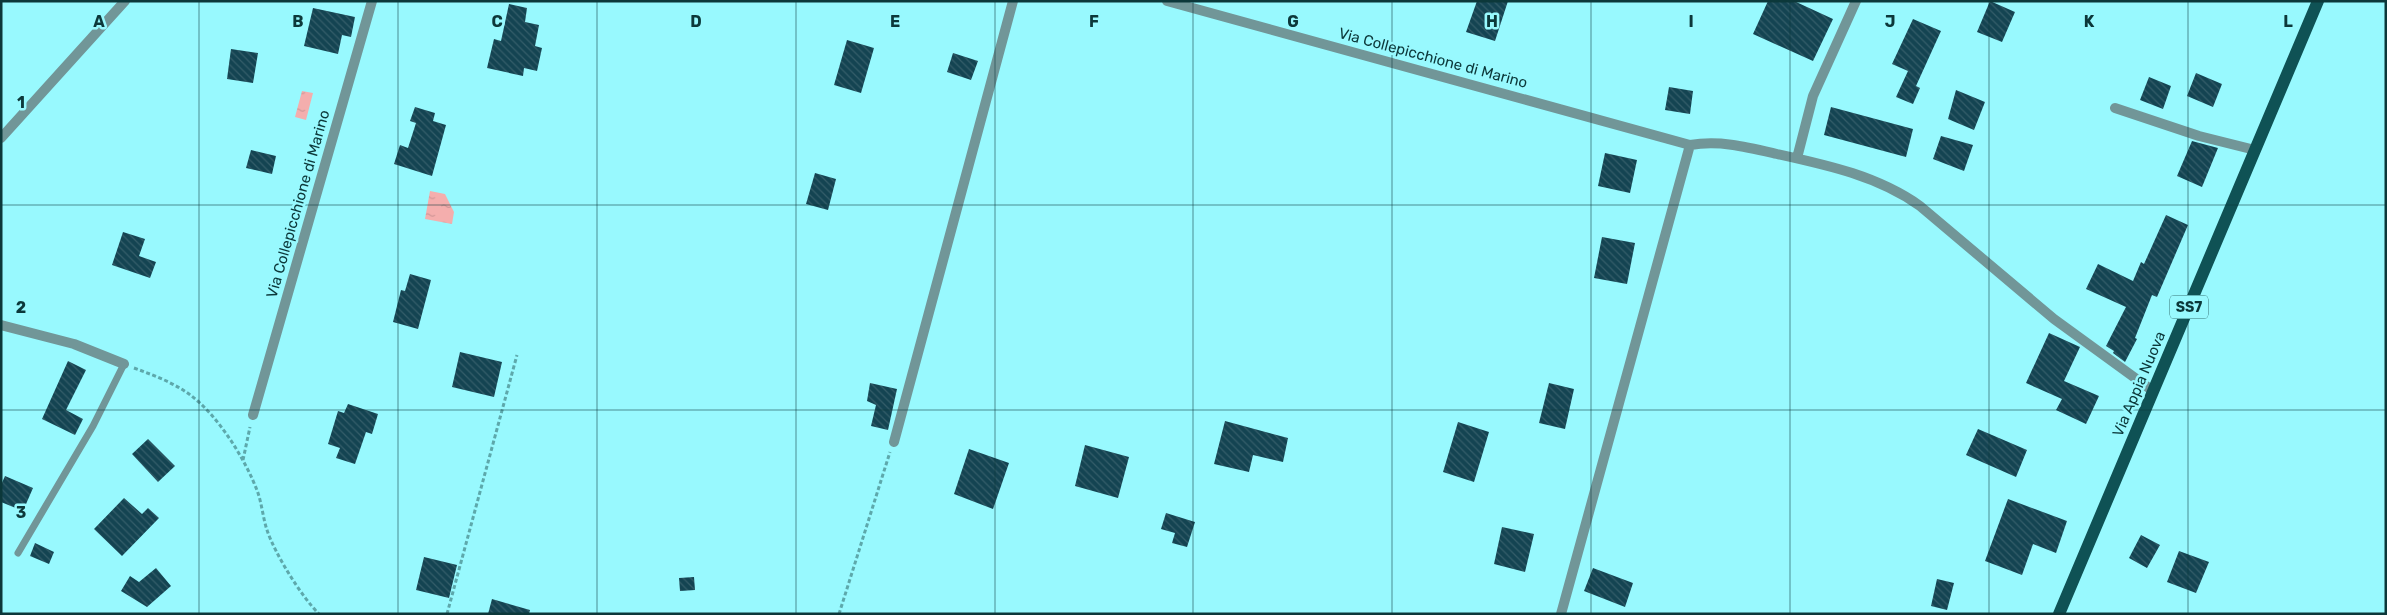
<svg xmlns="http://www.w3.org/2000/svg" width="2387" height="615" font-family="Rubik,sans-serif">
  <defs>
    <pattern id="water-ripples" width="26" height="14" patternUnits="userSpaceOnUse" patternTransform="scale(1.25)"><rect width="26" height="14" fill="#f4aead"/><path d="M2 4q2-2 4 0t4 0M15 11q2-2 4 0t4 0" fill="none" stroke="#d09696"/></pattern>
    <pattern id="building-back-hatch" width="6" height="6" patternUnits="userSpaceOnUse" patternTransform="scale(1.25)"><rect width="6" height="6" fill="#144452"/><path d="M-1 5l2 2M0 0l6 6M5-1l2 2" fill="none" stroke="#345d69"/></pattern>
  </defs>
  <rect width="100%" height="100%" fill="#98f9fe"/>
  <path fill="url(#water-ripples)" d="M 302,91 L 313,93 L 306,120 L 295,117 Z
    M 430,191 L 445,194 L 454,212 L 452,224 L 425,219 Z"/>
  <path fill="url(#building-back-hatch)" d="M 1477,1 L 1508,1 L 1495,41 L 1466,32 Z
    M 1768,1 L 1794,1 L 1833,19 L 1813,61 L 1753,34 Z
    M 1990,1 L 2015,12 L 2002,42 L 1977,32 Z
    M 509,4 L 527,8 L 525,22 L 539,25 L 535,46 L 542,48 L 537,71 L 524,68 L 523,76 L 487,68 L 494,39 L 501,41 Z
    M 313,8 L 355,17 L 351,37 L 342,35 L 338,54 L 304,46 Z
    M 1913,19 L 1941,31 L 1916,86 L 1920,88 L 1913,104 L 1896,97 L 1908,71 L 1892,64 Z
    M 847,40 L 874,48 L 861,93 L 834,85 Z
    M 231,49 L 258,53 L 253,83 L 227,79 Z
    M 953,53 L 978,61 L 971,80 L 947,72 Z
    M 2196,73 L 2222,84 L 2213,107 L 2187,96 Z
    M 2149,77 L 2171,86 L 2163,109 L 2140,100 Z
    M 1669,87 L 1693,91 L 1690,114 L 1665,110 Z
    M 1956,90 L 1985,102 L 1974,130 L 1948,119 Z
    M 415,107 L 435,113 L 433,121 L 446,125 L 432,176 L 394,164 L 400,145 L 408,148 L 416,123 L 410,121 Z
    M 1831,107 L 1913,129 L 1906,157 L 1824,135 Z
    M 1941,136 L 1973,145 L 1964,171 L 1933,159 Z
    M 2192,141 L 2218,148 L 2202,187 L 2177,176 Z
    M 251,150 L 276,156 L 272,174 L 246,168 Z
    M 1605,153 L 1637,160 L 1630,193 L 1598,186 Z
    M 815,173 L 836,179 L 828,210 L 806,204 Z
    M 2166,215 L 2188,225 L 2157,297 L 2152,295 L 2135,338 L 2137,339 L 2125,362 L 2113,353 L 2114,351 L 2106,346 L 2126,307 L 2086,289 L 2098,264 L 2133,281 L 2141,262 L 2144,264 Z
    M 123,232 L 145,239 L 139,256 L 156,262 L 150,278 L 112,265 Z
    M 1602,237 L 1635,243 L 1627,284 L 1594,278 Z
    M 410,274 L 431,280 L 418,329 L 393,322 L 401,290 L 405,291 Z
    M 2049,333 L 2080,347 L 2064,381 L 2099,396 L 2086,424 L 2056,410 L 2062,399 L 2026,383 Z
    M 460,352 L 502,362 L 494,397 L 452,387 Z
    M 68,361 L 86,370 L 66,410 L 83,419 L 75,435 L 42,419 Z
    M 870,383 L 897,389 L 888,430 L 871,426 L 876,405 L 867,401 Z
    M 1549,383 L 1574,389 L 1565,429 L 1539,423 Z
    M 348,404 L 378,414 L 372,434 L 366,432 L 355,464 L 336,458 L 340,448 L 328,444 L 338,411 L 344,413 Z
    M 1225,421 L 1288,438 L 1283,462 L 1253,455 L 1249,472 L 1214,464 Z
    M 1458,422 L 1489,432 L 1474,482 L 1443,472 Z
    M 1978,429 L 2027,450 L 2016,477 L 1966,455 Z
    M 148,439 L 175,466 L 158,482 L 132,454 Z
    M 1085,445 L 1129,457 L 1118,498 L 1075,486 Z
    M 969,449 L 1009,463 L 993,509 L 954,494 Z
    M 5,476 L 33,488 L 23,511 L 1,502 L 1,485 Z
    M 124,498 L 142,514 L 148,508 L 159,518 L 122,556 L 94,529 Z
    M 2008,499 L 2067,521 L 2056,553 L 2033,544 L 2022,575 L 1985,561 Z
    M 1166,513 L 1195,522 L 1187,547 L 1172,543 L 1175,533 L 1161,529 Z
    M 1502,527 L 1534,534 L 1525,572 L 1494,564 Z
    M 2141,535 L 2160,545 L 2147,568 L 2129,558 Z
    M 35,543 L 54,552 L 49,564 L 30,556 Z
    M 2179,551 L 2209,562 L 2196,593 L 2167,582 Z
    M 424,557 L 457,565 L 449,598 L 416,590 Z
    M 156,568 L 171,586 L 147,607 L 121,591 L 130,576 L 139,582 Z
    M 1593,568 L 1633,583 L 1625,607 L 1584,591 Z
    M 694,577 L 695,590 L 680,591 L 679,578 Z
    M 1937,579 L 1954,583 L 1947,610 L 1931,606 Z
    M 492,599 L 530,610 L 529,614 L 488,614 Z"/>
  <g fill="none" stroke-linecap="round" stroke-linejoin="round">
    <path stroke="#5da8ab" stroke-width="3" stroke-dasharray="4 2.5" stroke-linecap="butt" d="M 134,368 C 153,375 172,382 189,394 C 218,415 246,460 258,493 C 262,505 263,518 267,530 C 275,554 301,596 319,614
      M 243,460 L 250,427
      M 447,614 L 517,355
      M 839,614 L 890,452"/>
    <path stroke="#719698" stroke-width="7" d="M 18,553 L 93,426 L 124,364"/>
    <path stroke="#719698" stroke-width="10" d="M 1167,1 L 1690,145 C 1720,140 1747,147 1777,154 C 1827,165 1878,176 1920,206 L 2054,319 L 2153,391
      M 2115,108 L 2199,136 L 2255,150
      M 1,138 L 125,1
      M 1797,158 L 1813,96 L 1856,1
      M 1,325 L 74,344 L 124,364
      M 253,415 L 372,1
      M 894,442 L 1013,1
      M 1561,614 L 1690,145"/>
    <path stroke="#0f5255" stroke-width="12" d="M 2059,614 L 2318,1"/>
  </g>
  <path fill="none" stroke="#0c383a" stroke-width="1" stroke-opacity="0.55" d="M 199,1 L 199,614M 398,1 L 398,614M 597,1 L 597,614M 796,1 L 796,614M 995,1 L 995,614M 1193,1 L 1193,614M 1392,1 L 1392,614M 1591,1 L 1591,614M 1790,1 L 1790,614M 1989,1 L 1989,614M 2188,1 L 2188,614M 1,205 L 2386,205M 1,410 L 2386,410"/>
  <g text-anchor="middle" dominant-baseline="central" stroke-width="5" stroke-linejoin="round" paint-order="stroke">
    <rect fill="#98f9fe" stroke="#367275" stroke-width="1" x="2170" y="295.5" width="38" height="23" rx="4"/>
    <g font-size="14" font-weight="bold" fill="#0c383a">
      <text x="2189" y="307">SS7</text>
    </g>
    <g font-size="15" fill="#0c383a" stroke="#98f9fe">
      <text transform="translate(1433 58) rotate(15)">Via Collepicchione di Marino</text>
      <text transform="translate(298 204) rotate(-74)">Via Collepicchione di Marino</text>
      <text transform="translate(2139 384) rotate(-67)">Via Appia Nuova</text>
    </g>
  </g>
  <g font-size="16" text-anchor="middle" font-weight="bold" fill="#0c383a" stroke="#98f9fe" stroke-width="5" stroke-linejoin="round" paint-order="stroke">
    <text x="99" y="27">A</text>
    <text x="298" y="27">B</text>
    <text x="497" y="27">C</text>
    <text x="696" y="27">D</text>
    <text x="895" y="27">E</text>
    <text x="1094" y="27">F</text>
    <text x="1293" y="27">G</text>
    <text x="1492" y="27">H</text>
    <text x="1691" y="27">I</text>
    <text x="1890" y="27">J</text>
    <text x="2089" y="27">K</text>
    <text x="2288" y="27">L</text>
    <text x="21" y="108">1</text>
    <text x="21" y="313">2</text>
    <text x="21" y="518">3</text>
  </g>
  <rect width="2387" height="615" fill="none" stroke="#0c383a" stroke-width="5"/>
</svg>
